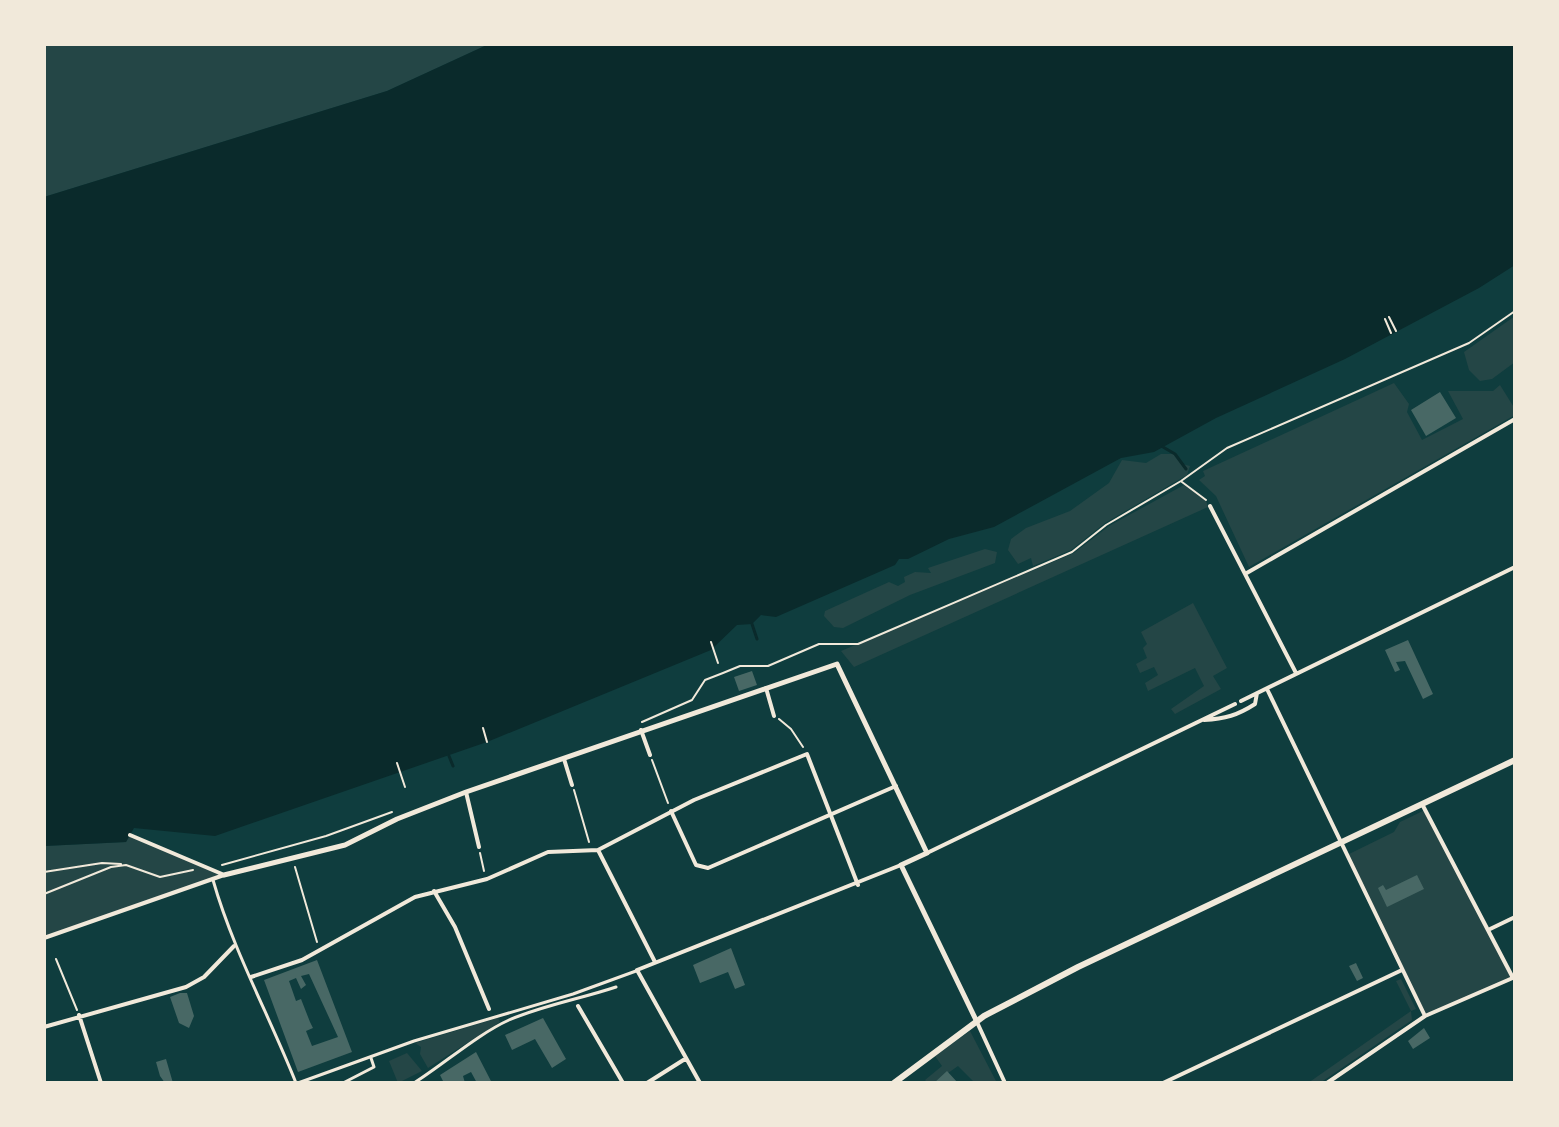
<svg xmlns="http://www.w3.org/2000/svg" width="1559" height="1127" font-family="'Noto Serif',serif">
  <rect width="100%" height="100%" fill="#0f3d3e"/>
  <path fill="#244646" d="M 44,44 L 489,44 L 387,91 L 44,197 Z
    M 1515,316 L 1515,362 L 1492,379 L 1480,381 L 1469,370 L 1464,352 Z
    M 1394,383 L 1409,404 L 1407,412 L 1422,440 L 1463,419 L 1448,391 L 1493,391 L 1500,385 L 1515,409 L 1515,415 L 1249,567 L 1216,496 L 1199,480 L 1205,476 L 1203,471 Z
    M 1161,454 L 1175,454 L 1182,464 L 1190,466 L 1187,475 L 1105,523 L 1071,550 L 1033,566 L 1031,558 L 1018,564 L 1008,550 L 1011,539 L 1026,528 L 1070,511 L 1109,483 L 1122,460 L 1146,463 Z
    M 1184,485 L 1206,501 L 1208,507 L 854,667 L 841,651 L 1074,553 L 1109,526 Z
    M 985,549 L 997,552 L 995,563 L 910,595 L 843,628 L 834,627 L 824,616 L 825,611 L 889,582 L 898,586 L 905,582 L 904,577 L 915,572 L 931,573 L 928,568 Z
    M 1193,603 L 1227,668 L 1213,676 L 1221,689 L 1175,714 L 1171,709 L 1204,686 L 1195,668 L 1148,691 L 1145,683 L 1158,675 L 1154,667 L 1140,673 L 1136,664 L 1147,658 L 1143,648 L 1147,644 L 1141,632 Z
    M 1425,810 L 1513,978 L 1425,1016 L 1347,855 L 1394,832 L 1400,822 Z
    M 130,835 L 224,875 L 44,938 L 44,846 L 126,842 Z
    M 1401,979 L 1416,1009 L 1411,1011 L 1412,1020 L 1320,1083 L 1308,1083 L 1411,1011 L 1396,981 Z
    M 498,1018 L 500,1022 L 428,1068 L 420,1054 L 421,1047 L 415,1043 Z
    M 970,1031 L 997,1083 L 975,1083 L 958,1066 L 934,1083 L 928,1083 L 925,1080 L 942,1066 L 935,1056 Z
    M 407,1053 L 422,1071 L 398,1083 L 389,1061 Z"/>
  <path fill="#0a2a2b" d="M 489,44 L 1515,44 L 1515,265 L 1479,288 L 1345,359 L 1216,418 L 1154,452 L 1121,458 L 994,527 L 949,539 L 908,559 L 899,559 L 895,565 L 776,617 L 761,615 L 752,624 L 737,625 L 711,650 L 487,742 L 215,836 L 134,828 L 126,842 L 44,846 L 44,197 L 387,91 Z"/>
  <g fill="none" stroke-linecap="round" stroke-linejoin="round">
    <path stroke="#0a2a2b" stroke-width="3" d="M 1163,447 L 1175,454 L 1186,469
      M 752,624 L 757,639
      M 449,756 L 453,766"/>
  </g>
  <path fill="#486865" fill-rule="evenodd" d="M 1440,392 L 1456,418 L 1426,436 L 1411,410 Z
    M 1408,640 L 1433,694 L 1423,699 L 1405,661 L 1396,662 L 1400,670 L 1395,672 L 1385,650 Z
    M 752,671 L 757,685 L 739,691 L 734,677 Z
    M 1417,875 L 1424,889 L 1387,907 L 1378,888 L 1383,885 L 1386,890 Z
    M 731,948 L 745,985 L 735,989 L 728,972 L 700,983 L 693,965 Z
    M 317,960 L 352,1052 L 298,1072 L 264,980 ZM 309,974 L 338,1037 L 312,1046 L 306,1031 L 313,1028 L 310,1022 L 301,999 L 296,1001 L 289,981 L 296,978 L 301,989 L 306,985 L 301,976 Z
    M 1356,963 L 1363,978 L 1357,981 L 1349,966 Z
    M 180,993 L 187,993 L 194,1016 L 189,1028 L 179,1023 L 170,997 Z
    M 543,1018 L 566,1059 L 552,1068 L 535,1039 L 512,1050 L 505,1035 Z
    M 1424,1028 L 1430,1038 L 1413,1049 L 1408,1041 Z
    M 476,1052 L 492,1083 L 477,1083 L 471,1072 L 463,1076 L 465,1083 L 444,1083 L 440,1075 Z
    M 166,1059 L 173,1083 L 165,1083 L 160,1076 L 156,1062 Z
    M 947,1071 L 958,1083 L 934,1083 Z"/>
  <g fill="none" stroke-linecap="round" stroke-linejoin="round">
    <path stroke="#f1e9da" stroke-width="2" d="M 1389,317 L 1396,331
      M 1385,319 L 1391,333
      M 1182,482 L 1206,500
      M 711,642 L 718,663
      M 779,719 L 791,729 L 803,747
      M 642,722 L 692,700 L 705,680 L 723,673 L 740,666 L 768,666 L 819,644 L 858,644 L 1072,552 L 1106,525 L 1181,481 L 1227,448 L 1469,343 L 1515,311
      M 483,728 L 487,742
      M 652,760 L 668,803
      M 397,763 L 405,787
      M 574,790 L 589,842
      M 480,853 L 484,871
      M 222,865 L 326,836 L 392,812
      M 295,867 L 317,942
      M 44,872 L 102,863 L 121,864
      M 44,894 L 111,867 L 126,865 L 160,877 L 193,870
      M 56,959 L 77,1010"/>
    <path stroke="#f1e9da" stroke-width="3" d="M 213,880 C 233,950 269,1015 296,1083
      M 298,1083 L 414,1041 L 573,994 L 636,971
      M 343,1083 L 374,1067 L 371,1058
      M 414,1083 C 444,1064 478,1034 509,1020 C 544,1005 580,999 616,987"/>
    <path stroke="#f1e9da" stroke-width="4" d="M 1210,506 L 1296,673
      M 1245,574 L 1515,419
      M 766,688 L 774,716
      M 1267,689 L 1425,1016
      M 1241,701 L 1515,567
      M 1204,720 C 1225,719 1238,715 1255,704 L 1257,693
      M 641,730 L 650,755
      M 564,759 L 572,785
      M 466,792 L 479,847
      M 1422,804 L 1513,978
      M 671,811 L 696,865 L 708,868 L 896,786
      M 130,835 L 222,874
      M 598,850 L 655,962
      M 927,853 L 1235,704
      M 434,891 L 455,927 L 489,1009
      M 1488,930 L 1515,917
      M 44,938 L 224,875
      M 251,977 L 302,960 L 415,897 L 487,879 L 548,852 L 598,850 L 694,800 L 807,754 L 858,885
      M 578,1006 L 623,1083
      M 79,1015 L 101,1083
      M 976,1020 L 1005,1083
      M 44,1027 L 186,987 L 204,977 L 234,946
      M 647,1083 L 685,1059
      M 700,1083 L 637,970 L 901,865
      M 1163,1083 L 1402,970
      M 1327,1083 L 1425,1016 L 1515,977"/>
    <path stroke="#f1e9da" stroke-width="5" d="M 224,875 L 345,845 L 397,819 L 466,792 L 837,664 L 927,853 L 901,865 L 976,1020"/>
    <path stroke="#f1e9da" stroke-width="6" d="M 894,1083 L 984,1016 L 1078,967 L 1515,760"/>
  </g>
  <rect width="1559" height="1127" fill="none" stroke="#f1e9da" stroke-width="92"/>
</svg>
